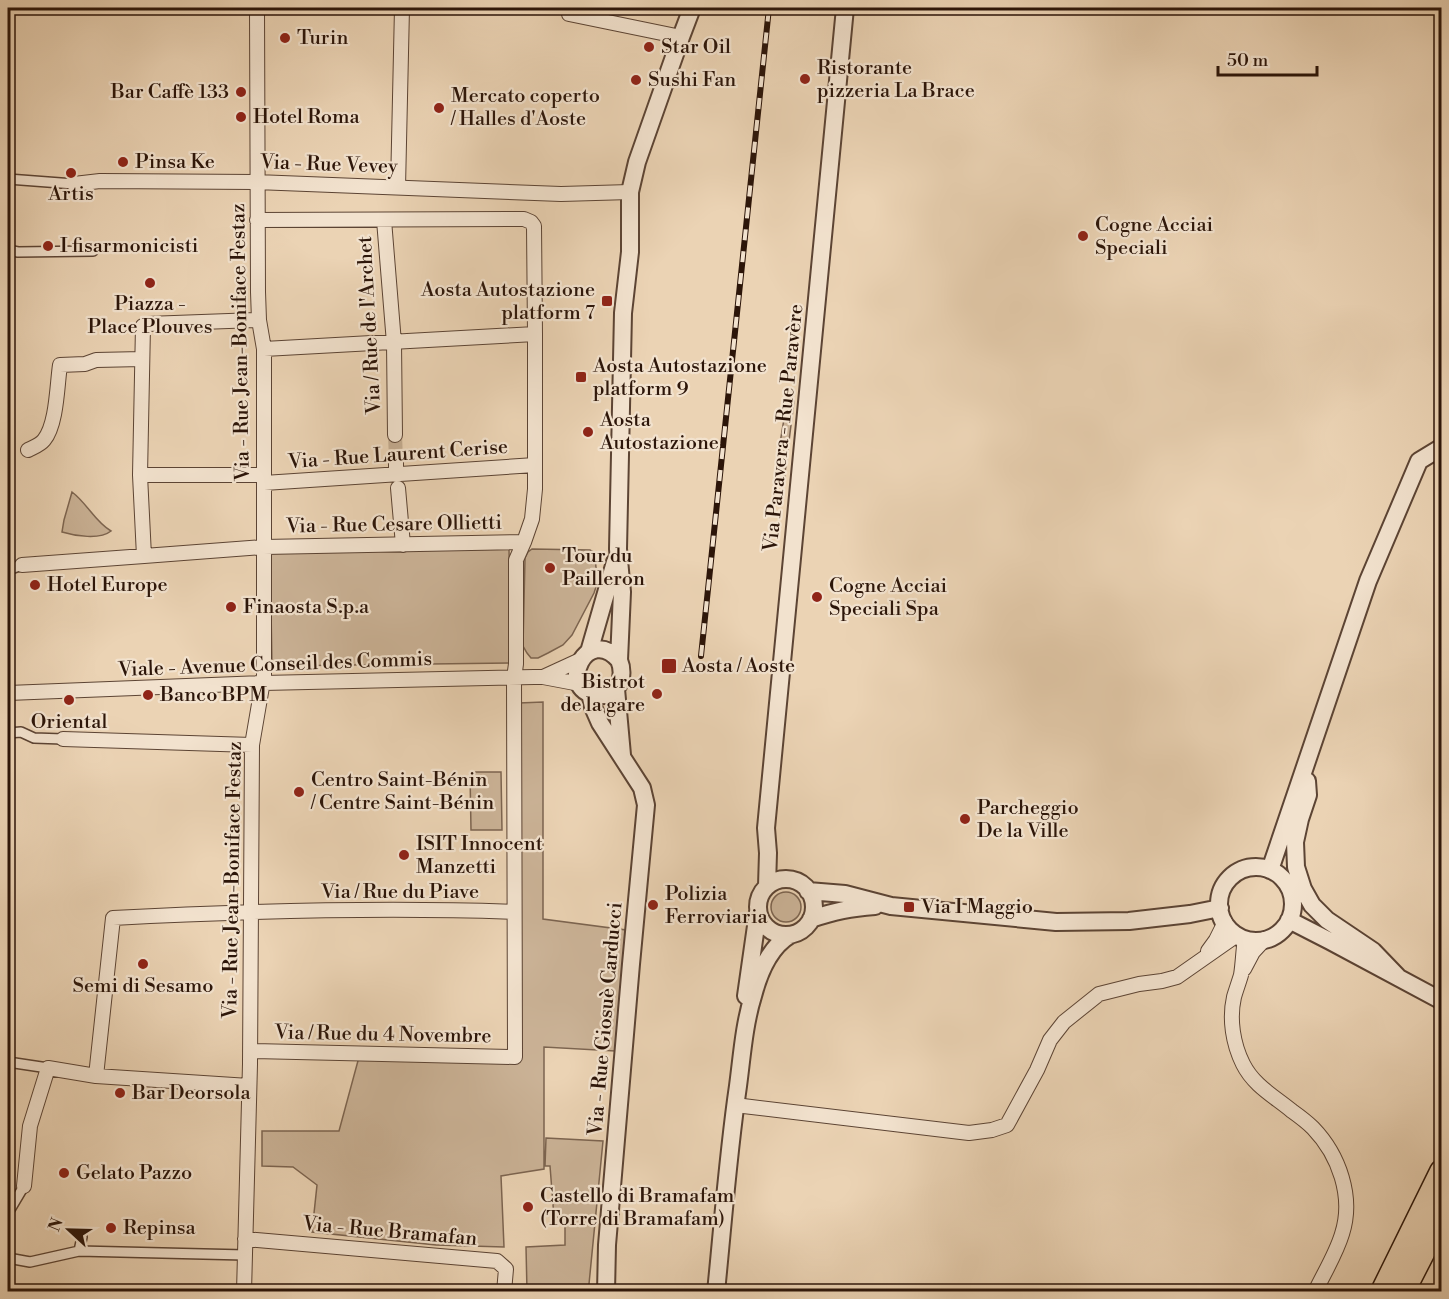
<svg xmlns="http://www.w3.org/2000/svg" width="1449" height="1299" font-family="'Libre Bodoni',serif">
  <rect width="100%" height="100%" fill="#ebd3b4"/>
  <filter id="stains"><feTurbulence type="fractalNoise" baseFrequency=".00333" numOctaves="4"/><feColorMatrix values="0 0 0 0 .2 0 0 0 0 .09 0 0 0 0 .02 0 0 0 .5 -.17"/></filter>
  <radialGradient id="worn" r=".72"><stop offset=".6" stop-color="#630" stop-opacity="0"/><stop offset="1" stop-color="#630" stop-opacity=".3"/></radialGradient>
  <path fill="#cbb397" stroke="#7c6450" stroke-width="1.5" d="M 788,400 L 794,401 L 784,481 L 774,480 L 784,419 Z
    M 72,492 C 87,503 95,522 111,531 C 100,540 75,536 62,532 L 64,520 Z
    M 509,549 L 511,663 L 272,666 L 270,552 Z
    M 532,549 L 590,550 L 595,553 L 597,584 L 594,593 L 572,635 L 563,645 L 548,653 L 538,658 L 531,658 L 527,653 L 523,646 L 525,558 L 528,552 Z
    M 543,702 L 543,919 L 626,930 L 615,1051 L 544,1047 L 544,1169 L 501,1176 L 504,1247 L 436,1245 L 312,1232 L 317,1185 L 293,1167 L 262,1166 L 262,1131 L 339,1131 L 359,1057 L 519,1061 L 519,703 Z
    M 470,772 L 501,772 L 502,830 L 471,830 Z
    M771 907a15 15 0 1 1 30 0a15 15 0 1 1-30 0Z
    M 546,1138 L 603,1141 L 589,1284 L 583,1291 L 527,1291 L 526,1247 L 565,1245 L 565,1216 L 554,1217 L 550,1166 L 545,1166 Z"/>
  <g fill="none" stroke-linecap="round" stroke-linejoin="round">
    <path stroke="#c5ad92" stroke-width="14" stroke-dasharray="14 7" stroke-linecap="butt" d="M 395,435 L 396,459"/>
    <defs>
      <path id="pedestrian" d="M 8,179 L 74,184
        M 8,250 L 18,252 L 93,251
        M 8,570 L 22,565
        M 8,733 L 21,732 L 34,738 L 63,739
        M 8,1062 L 48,1068
        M 8,1213 L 24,1186
        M 79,1251 L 82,1237
        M 8,1258 L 30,1262 L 79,1251 L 245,1255"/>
      <path id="minor" d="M 568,8 L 569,14 L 681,37
        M 74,184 L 100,181 L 256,182 L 561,194 L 630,192
        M 398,187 L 402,8
        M 384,220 L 394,343 L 395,435
        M 259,320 L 147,324 L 143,326 L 140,475 L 144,556 L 264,547 L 524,542
        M 264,349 L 535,334
        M 28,450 C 34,447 40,445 44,440 C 57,424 57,385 60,365 L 85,364 L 96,360 L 142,359
        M 396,459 L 396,475
        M 140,475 L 264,475
        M 264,483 L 535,465
        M 398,488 L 403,545
        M 22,565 L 144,556
        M 543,677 L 580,660
        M 8,693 L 263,683 L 534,677 L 543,677 L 580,684
        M 63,739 L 252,745
        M 1245,939 C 1243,951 1243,963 1241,975 C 1239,982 1236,990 1234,997 C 1229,1019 1233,1044 1243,1064 C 1254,1086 1274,1096 1292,1111 C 1299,1116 1307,1122 1313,1128 C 1339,1155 1354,1197 1342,1234 C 1336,1254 1324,1273 1315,1292
        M 1208,951 L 1216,940 L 1225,922
        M 1244,969 L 1253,952 L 1265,939
        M 250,1051 L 515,1057 L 514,678 L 516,664 L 516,560 L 524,542 L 532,519 L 535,489 L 535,334 L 534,226 L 531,222 L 524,219 L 257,220
        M 96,1076 L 113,918 C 246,911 381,907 514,912
        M 735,1105 L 969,1133 L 992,1130 L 1007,1125 L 1037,1070 L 1050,1040 L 1064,1022 L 1099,994 L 1139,984 L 1162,981 L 1177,977 L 1237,935
        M 24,1186 L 30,1126 L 48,1068 L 96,1076 L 249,1086
        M 245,1239 L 497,1261 L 506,1269 L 504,1292
        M 244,1292 L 250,1064 L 252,745 L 264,675 L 264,349 L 259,320 L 258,292 L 257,8"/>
      <path id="tertiary" d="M 589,652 L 615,562
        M 619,660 C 587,624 556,689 596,695 C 618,698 626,677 619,660 L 622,592 L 618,549 L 623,313 L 630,252 L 630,192 L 637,162 L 681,37 L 692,8
        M 616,689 L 622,755
        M 590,693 L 593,707 L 600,723 L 642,788 L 646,805 L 631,964 L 607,1245 L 606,1292
        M 1307,781 L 1308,795 L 1300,819 L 1295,842 L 1296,867 L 1303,889 L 1312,905 L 1327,920 L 1373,951 L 1398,977
        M1219 904a37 37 0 1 1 74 0a37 37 0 1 1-74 0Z
        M 1270,870 L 1368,581 L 1419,461 L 1442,447
        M758 907a28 28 0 1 1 56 0a28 28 0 1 1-56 0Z
        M 767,886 L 768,853 L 766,828 L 845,8
        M 808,891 L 845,894 L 891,906 L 1056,922 L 1129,921 L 1190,914 L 1220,908
        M 811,919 C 835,911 850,908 875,906
        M 1289,920 L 1330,941 L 1442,1001
        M 746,996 L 758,912
        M 716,1292 C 723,1223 728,1154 738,1086 C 742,1056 744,1025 753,996 C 759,973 770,947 790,935"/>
      <path id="motorway" d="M 1383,1292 L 1442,1172
        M 1402,1292 L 1442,1214"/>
    </defs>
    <use href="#pedestrian" stroke="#5c4434" stroke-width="12"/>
    <use href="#minor" stroke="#5c4434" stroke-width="16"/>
    <use href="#tertiary" stroke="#5c4434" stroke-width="20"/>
    <use href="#motorway" stroke="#2c1509" stroke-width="27"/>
    <use href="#pedestrian" stroke="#f2e2ce" stroke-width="9"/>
    <use href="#minor" stroke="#f2e2ce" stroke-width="14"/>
    <use href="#tertiary" stroke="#f2e2ce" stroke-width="16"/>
    <use href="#motorway" stroke="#ebd3b4" stroke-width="24"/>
    <defs>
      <path id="rail" d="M 701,656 L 769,8"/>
    </defs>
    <use href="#rail" stroke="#2c1509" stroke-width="6"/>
    <use href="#rail" stroke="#f2e2ce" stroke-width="4" stroke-dasharray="11" stroke-linecap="butt"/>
  </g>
  <g fill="#8f2418" stroke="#f2e2ce" stroke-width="2">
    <circle cx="285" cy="38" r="6"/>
    <circle cx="649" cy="47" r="6"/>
    <circle cx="805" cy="79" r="6"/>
    <circle cx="636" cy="80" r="6"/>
    <circle cx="241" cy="92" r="6"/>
    <circle cx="439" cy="108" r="6"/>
    <circle cx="241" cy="117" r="6"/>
    <circle cx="123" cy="162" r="6"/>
    <circle cx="71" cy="173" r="6"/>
    <circle cx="1083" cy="236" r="6"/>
    <circle cx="48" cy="246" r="6"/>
    <circle cx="150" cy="283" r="6"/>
    <rect x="601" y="295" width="12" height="12" rx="3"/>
    <rect x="575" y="371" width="12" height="12" rx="3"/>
    <circle cx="588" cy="432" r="6"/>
    <circle cx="550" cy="568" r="6"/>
    <circle cx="35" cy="585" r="6"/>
    <circle cx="817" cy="597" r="6"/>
    <circle cx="231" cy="607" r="6"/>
    <rect x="661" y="658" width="16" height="16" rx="3"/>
    <circle cx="657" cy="694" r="6"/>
    <circle cx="148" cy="695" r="6"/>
    <circle cx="69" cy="700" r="6"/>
    <circle cx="299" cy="792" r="6"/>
    <circle cx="965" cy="819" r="6"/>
    <circle cx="404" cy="855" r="6"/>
    <circle cx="653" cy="905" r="6"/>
    <rect x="903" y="901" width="12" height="12" rx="3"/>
    <circle cx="143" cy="964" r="6"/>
    <circle cx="120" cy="1093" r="6"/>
    <circle cx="64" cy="1173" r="6"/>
    <circle cx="528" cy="1207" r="6"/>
    <circle cx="111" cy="1228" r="6"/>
  </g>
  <g text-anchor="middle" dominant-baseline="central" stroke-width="4.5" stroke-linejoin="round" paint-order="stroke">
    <g font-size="20" fill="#2c1509" stroke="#f2e2ce" text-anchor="start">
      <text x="297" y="38">Turin</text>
      <text x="661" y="47">Star Oil</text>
      <text x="817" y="68">Ristorante<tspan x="817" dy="23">pizzeria La Brace</tspan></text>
      <text x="648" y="80">Sushi Fan</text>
      <text x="229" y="92" text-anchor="end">Bar Caffè 133</text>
      <text x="451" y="96">Mercato coperto<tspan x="451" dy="23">/ Halles d'Aoste</tspan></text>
      <text x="253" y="117">Hotel Roma</text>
      <text x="135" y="162">Pinsa Ke</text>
      <text x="71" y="194" text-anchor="middle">Artis</text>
      <text x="1095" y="225">Cogne Acciai<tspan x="1095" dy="23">Speciali</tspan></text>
      <text x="60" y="246">I fisarmonicisti</text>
      <text x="595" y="290" text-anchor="end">Aosta Autostazione<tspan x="595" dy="23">platform 7</tspan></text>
      <text x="150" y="304" text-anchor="middle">Piazza -<tspan x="150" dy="23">Place Plouves</tspan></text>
      <text x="593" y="366">Aosta Autostazione<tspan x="593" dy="23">platform 9</tspan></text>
      <text x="600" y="420">Aosta<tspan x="600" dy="23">Autostazione</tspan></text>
      <text x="562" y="556">Tour du<tspan x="562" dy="23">Pailleron</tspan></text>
      <text x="47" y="585">Hotel Europe</text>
      <text x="829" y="586">Cogne Acciai<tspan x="829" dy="23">Speciali Spa</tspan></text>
      <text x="243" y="607">Finaosta S.p.a</text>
      <text x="682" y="666">Aosta / Aoste</text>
      <text x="645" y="682" text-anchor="end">Bistrot<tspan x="645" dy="23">de la gare</tspan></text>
      <text x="160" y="695">Banco BPM</text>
      <text x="69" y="722" text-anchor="middle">Oriental</text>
      <text x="311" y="780">Centro Saint-Bénin<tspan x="311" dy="23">/ Centre Saint-Bénin</tspan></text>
      <text x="977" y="808">Parcheggio<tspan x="977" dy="23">De la Ville</tspan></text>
      <text x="416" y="844">ISIT Innocent<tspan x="416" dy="23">Manzetti</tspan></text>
      <text x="665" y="894">Polizia<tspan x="665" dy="23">Ferroviaria</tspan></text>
      <text x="921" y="907">Via I Maggio</text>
      <text x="143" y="986" text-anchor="middle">Semi di Sesamo</text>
      <text x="132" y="1093">Bar Deorsola</text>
      <text x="76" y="1173">Gelato Pazzo</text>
      <text x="540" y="1196">Castello di Bramafam<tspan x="540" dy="23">(Torre di Bramafam)</tspan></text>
      <text x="123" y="1228">Repinsa</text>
    </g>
    <g font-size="20" fill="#2c1509" stroke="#f2e2ce">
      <text transform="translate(329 165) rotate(2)">Via - Rue Vevey</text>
      <text transform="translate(370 325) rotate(-93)">Via / Rue de l'Archet</text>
      <text transform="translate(241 342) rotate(-91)">Via - Rue Jean-Boniface Festaz</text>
      <text transform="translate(784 428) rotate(-84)">Via Paravera - Rue Paravère</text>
      <text transform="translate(398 455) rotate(-4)">Via - Rue Laurent Cerise</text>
      <text transform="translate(394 525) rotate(-1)">Via - Rue Cesare Ollietti</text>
      <text transform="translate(275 665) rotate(-2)">Viale - Avenue Conseil des Commis</text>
      <text transform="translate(233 880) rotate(-89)">Via - Rue Jean-Boniface Festaz</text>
      <text x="400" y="892">Via / Rue du Piave</text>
      <text transform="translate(606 1019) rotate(-85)">Via - Rue Giosuè Carducci</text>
      <text transform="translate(383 1035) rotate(1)">Via / Rue du 4 Novembre</text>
      <text transform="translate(390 1232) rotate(5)">Via - Rue Bramafan</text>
    </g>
  </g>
  <rect width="1449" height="1299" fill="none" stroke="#ebd3b4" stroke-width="30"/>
  <rect x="9" y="9" width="1431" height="1281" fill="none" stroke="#2c1509" stroke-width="3"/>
  <rect x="15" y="15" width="1419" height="1269" fill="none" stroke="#2c1509" stroke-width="1.5"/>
  <g transform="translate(69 1230) rotate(292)" stroke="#f2e2ce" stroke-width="4.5" paint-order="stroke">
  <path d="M0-4.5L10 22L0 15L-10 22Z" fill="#2c1509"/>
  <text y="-9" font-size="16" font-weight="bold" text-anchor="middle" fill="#2c1509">N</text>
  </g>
  <path d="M1218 66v9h99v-9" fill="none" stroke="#2c1509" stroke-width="3"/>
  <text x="1227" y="66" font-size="18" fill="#2c1509" stroke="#f2e2ce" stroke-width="4.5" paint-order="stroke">50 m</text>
  <rect width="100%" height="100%" filter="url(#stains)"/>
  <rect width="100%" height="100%" fill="url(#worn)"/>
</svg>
